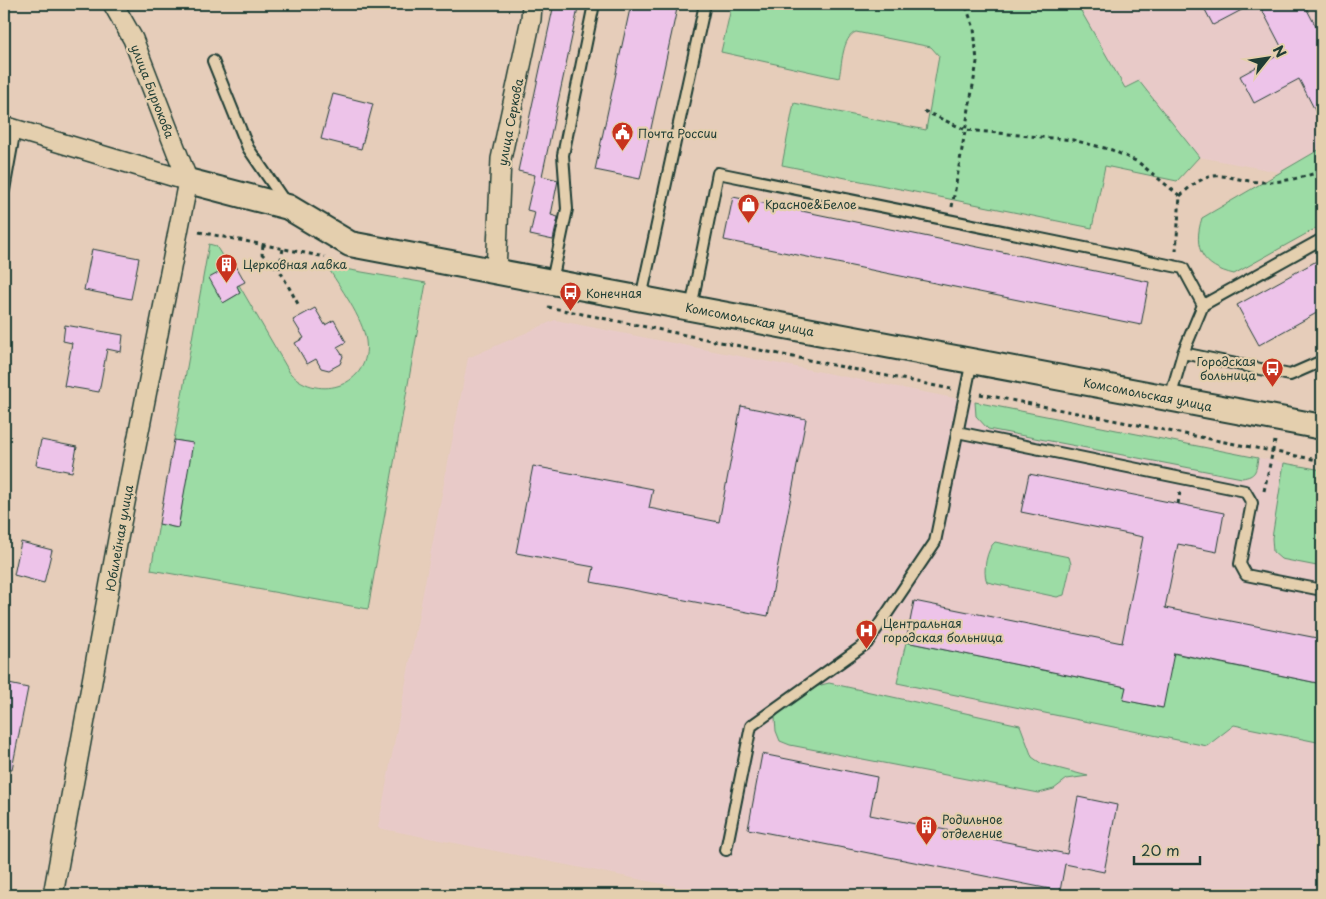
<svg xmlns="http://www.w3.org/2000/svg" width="1326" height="899" font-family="'Playpen Sans',sans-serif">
  <rect width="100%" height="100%" fill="#e6cdba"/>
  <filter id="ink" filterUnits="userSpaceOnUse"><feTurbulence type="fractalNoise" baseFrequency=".02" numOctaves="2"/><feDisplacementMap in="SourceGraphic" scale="10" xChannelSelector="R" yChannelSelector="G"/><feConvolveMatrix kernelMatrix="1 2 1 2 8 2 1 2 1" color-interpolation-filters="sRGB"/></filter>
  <g filter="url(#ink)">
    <path fill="#e8cac8" d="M 1077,4 L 1322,4 L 1322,148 L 1279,172 L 1199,157 L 1139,81 L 1125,88 Z
      M 555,320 L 1322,470 L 1322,895 L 719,895 L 378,828 L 468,358 Z"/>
    <path fill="#9cdca5" stroke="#5e8c6c" d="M 732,4 L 1077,4 L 1125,88 L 1139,81 L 1199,157 L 1177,181 L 1105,166 L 1092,228 L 782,165 L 794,103 L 926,130 L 939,56 L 931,47 L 856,32 C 842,37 842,65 839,78 L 721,52 Z
      M 1322,148 L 1322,225 L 1234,274 C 1203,267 1192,249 1202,218 Z
      M 209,244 L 216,246 L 229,267 L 223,303 L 240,293 L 237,286 L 239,285 L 290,373 C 319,403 372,385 366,341 C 363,318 339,286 327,266 L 426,283 L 368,609 L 151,570 L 159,524 L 178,528 L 192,443 L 174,440 Z
      M 975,402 L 1258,458 C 1256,471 1256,476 1242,478 L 988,429 L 976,416 Z
      M 1284,463 L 1322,470 L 1322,567 L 1281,559 L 1273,552 L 1272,538 Z
      M 995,542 L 1069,557 L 1071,564 L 1064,595 L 1057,597 L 987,582 C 982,572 987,548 995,542 Z
      M 906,642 L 1126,687 L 1124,700 L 1162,708 L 1166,652 L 1322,684 L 1322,743 L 1234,725 L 1207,746 L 897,683 Z
      M 829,683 L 1020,725 L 1032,757 L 1042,764 L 1088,776 L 1067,779 L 1054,789 L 1039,793 L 790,745 L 780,741 L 776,731 L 775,718 C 789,702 808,687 829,683 Z"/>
    <path fill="#edc3e9" stroke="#1f3d34" d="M 554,4 L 579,4 L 542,176 L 558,180 L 551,215 L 558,217 L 553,240 L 530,235 L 535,212 L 527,210 L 535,175 L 518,171 Z
      M 631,4 L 678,4 L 640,179 L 595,170 Z
      M 1202,4 L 1253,4 L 1213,25 Z
      M 1259,4 L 1304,4 L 1322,38 L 1322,124 L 1299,79 L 1254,103 L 1240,76 L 1284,52 Z
      M 333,94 L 373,104 L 361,149 L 321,139 Z
      M 733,197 L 1149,282 L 1141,325 L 724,240 Z
      M 92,249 L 139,258 L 131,299 L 84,290 Z
      M 1322,258 L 1322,310 L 1259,345 L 1237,305 Z
      M 235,264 L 245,282 L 237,286 L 240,293 L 223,303 L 209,278 Z
      M 315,308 L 325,325 L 334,320 L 346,342 L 337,347 L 343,356 L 340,364 L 329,370 L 321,368 L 316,359 L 307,364 L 295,343 L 304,338 L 293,320 Z
      M 65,325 L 123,335 L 121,352 L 107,349 L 99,392 L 64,386 L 72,343 L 63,341 Z
      M 741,406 L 806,419 L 768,616 L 591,582 L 594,567 L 516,553 L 533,466 L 653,489 L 649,508 L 719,522 Z
      M 41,440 L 77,447 L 72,472 L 36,465 Z
      M 174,440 L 193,443 L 178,528 L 159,524 Z
      M 1029,474 L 1224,513 L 1217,552 L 1178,544 L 1165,608 L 1322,639 L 1322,684 L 1174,653 L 1163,708 L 1123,700 L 1126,687 L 906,642 L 914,601 L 1122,643 L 1143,537 L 1021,512 Z
      M 21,542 L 52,550 L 44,583 L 14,575 Z
      M 4,683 L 28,688 L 12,769 L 4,768 Z
      M 762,754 L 877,777 L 870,815 L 1067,854 L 1078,797 L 1117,805 L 1104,872 L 1065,864 L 1060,891 L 748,829 Z"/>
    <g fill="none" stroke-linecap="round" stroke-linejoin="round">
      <defs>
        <path id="service" d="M 213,61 L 248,148 L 285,202
          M 4,190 L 15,129
          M 552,281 L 567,209 L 563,155 L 594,4
          M 641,298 L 705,4
          M 691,308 L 718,173 L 1183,268 L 1203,305
          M 1183,353 L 1290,375 L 1322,361
          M 1170,398 L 1183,353 L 1203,305 L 1322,239
          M 957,432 L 1245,491 L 1252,503 L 1240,564 L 1246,575 L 1322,590
          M 726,850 L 751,726 L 867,643 L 935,542 L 972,360"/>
        <path id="minor" d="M 113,4 L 133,39 L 188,181
          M 4,126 L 188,181
          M 496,271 L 501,159 L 531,19 L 532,4
          M 53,895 L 120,528 L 188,181"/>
        <path id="tertiary" d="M 188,181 L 288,207 L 350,244 L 1322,427"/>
      </defs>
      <use href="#service" stroke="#1f3d34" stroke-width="14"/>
      <use href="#minor" stroke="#1f3d34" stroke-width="22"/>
      <use href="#tertiary" stroke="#1f3d34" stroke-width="28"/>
      <path stroke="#1f3d34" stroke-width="3" stroke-dasharray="4 4" stroke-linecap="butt" d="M 924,111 L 966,130 L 1073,140 L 1112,150 L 1138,162 L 1180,196 L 1176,251
        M 1180,196 C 1216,161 1225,182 1265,182 C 1285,182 1304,177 1322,171
        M 952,207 L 977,62 L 974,28 L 965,4
        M 199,232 L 325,257
        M 263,245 L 262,254 L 278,269
        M 283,249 L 279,269 L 298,304
        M 548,307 L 951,389
        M 980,394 L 1322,461
        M 1264,491 L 1275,441
        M 1178,504 L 1180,492"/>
      <use href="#service" stroke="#e4cfae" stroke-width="10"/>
      <use href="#minor" stroke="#e4cfae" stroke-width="19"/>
      <use href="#tertiary" stroke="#e4cfae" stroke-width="24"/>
    </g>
  </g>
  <defs>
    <symbol id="civic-pin" viewBox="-11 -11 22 30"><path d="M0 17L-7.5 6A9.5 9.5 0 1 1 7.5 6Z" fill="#c8321e" stroke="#e4cfae"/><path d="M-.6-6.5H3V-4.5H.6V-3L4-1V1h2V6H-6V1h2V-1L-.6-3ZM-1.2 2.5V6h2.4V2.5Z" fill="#fff"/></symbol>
    <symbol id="shop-pin" viewBox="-11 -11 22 30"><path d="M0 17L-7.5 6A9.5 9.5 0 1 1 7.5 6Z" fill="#c8321e" stroke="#e4cfae"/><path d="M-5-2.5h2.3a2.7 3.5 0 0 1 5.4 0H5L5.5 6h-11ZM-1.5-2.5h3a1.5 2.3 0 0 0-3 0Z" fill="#fff"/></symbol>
    <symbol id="building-pin" viewBox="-11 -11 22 30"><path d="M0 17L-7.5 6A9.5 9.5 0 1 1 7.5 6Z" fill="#c8321e" stroke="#e4cfae"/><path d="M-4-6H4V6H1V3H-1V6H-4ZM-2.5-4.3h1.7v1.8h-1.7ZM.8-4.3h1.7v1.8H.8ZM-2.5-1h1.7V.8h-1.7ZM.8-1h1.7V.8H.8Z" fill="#fff"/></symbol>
    <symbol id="bus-pin" viewBox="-11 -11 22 30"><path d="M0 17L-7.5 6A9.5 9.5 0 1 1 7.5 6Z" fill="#c8321e" stroke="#e4cfae"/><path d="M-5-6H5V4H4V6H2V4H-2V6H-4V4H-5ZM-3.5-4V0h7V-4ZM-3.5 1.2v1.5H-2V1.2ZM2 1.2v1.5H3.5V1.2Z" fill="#fff"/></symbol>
    <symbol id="hospital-pin" viewBox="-11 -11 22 30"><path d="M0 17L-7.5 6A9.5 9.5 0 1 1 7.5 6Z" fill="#c8321e" stroke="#e4cfae"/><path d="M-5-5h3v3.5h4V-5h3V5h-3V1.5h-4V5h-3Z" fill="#fff"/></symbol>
  </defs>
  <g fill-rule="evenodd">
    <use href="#civic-pin" x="610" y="120" width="25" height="34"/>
    <use href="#shop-pin" x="736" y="192" width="25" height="34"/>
    <use href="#building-pin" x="214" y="252" width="25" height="34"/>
    <use href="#bus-pin" x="558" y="280" width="25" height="34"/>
    <use href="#bus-pin" x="1260" y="356" width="25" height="34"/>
    <use href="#hospital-pin" x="854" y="618" width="25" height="34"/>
    <use href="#building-pin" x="914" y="814" width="25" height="34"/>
  </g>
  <g text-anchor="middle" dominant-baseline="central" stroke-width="4.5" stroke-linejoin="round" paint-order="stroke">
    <g font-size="12" fill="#1f3d34" stroke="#e4cfae">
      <text transform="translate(153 91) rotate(69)">улица Бирюкова</text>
      <text transform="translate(510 122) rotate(-79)">улица Серкова</text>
      <text transform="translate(750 319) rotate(11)">Комсомольская улица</text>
      <text transform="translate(1148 394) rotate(11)">Комсомольская улица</text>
      <text transform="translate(119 538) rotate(-80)">Юбилейная улица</text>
    </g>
    <g font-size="12" fill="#1f3d34" stroke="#e4cfae" text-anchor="start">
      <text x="638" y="133">Почта России</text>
      <text x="765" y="204">Красное&amp;Белое</text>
      <text x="243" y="264">Церковная лавка</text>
      <text x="586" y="293">Конечная</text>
      <text x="1256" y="361" text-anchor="end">Городская<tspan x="1256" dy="14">больница</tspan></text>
      <text x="883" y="623">Центральная<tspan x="883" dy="14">городская больница</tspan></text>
      <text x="942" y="819">Родильное<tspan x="942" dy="14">отделение</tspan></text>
    </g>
  </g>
  <rect width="1326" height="899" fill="none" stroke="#e4cfae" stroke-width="20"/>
  <rect x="10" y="10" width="1306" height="879" fill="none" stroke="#1f3d34" stroke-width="2" filter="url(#ink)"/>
  <g transform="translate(1268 58) rotate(60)" stroke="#e4cfae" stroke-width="4" paint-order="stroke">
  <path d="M0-4L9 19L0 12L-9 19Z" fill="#1f3d34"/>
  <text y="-8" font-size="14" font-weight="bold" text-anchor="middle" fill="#1f3d34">N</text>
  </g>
  <path d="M1134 856v8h66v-8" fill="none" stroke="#1f3d34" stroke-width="2.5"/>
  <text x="1141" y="856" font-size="15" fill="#1f3d34" stroke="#e4cfae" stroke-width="4" paint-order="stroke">20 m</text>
</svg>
